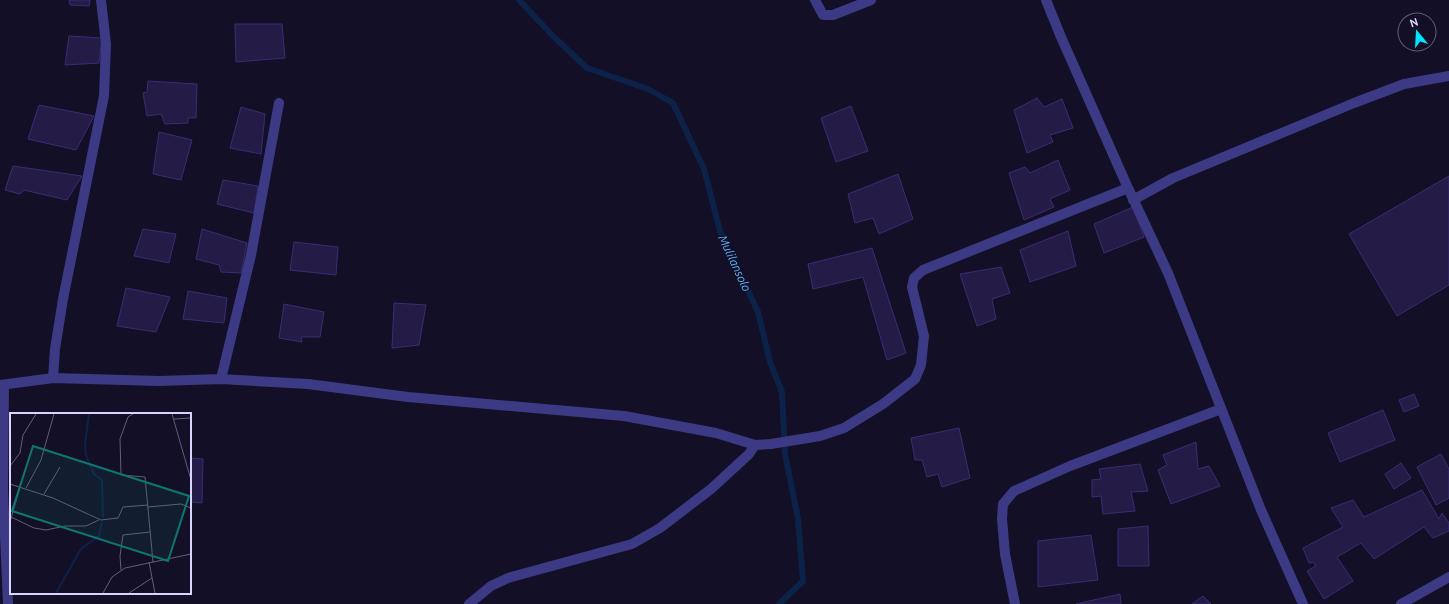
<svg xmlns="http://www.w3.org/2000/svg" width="1449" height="604" font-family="Ubuntu,sans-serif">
  <rect width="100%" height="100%" fill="#130f26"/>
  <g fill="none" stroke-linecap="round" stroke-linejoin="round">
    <path stroke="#0c2248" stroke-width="6" d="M 519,0 L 554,37 L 587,68 L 648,89 L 673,103 L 704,169 L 720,231 L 758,312 L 770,362 L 782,392 L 785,454 L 798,519 L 803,581 L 779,604"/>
  </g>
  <path fill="#241b47" stroke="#3b2d73" d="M 69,0 L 90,0 L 89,6 L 70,5 Z
    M 235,24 L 282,24 L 285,58 L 236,62 Z
    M 69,36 L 102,38 L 99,63 L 65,65 Z
    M 148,81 L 197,84 L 196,118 L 188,118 L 188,123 L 165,124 L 161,114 L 147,116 L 143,93 L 147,92 Z
    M 1037,98 L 1044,107 L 1062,99 L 1073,128 L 1050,135 L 1053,142 L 1027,153 L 1014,110 Z
    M 39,105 L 94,116 L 76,150 L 28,139 Z
    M 851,106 L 868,151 L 836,162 L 821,118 Z
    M 241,107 L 265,114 L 261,154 L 230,148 Z
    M 159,132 L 192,140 L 181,180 L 153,174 Z
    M 1058,160 L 1070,190 L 1050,199 L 1054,207 L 1024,220 L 1009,173 L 1025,167 L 1030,173 Z
    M 13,166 L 82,176 L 67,200 L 24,190 L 20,194 L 5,190 Z
    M 898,174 L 913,219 L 879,234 L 873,218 L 855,223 L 848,194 Z
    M 1449,176 L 1449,285 L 1397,316 L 1349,234 Z
    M 223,180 L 258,186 L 254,213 L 217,204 Z
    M 1133,207 L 1144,237 L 1104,253 L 1094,224 Z
    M 143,229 L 176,234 L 169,263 L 134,256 Z
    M 202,229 L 247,243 L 241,273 L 221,272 L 219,265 L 196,259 Z
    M 1068,231 L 1076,266 L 1030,282 L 1020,250 Z
    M 294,242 L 338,247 L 336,275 L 290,270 Z
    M 872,248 L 906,353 L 887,360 L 863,277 L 813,289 L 808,264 Z
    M 1001,267 L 1010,293 L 992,299 L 996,319 L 977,326 L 960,274 Z
    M 126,288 L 170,297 L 156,332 L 117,326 Z
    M 188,291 L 227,298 L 224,323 L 183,319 Z
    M 394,303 L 426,305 L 419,345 L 392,348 Z
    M 284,304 L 324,312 L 320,337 L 301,337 L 302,342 L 279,338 Z
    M 1414,394 L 1419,406 L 1404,412 L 1399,400 Z
    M 1383,410 L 1395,440 L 1340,462 L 1328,433 Z
    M 959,428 L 970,478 L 942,487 L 938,474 L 927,477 L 922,460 L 915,460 L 911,438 Z
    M 1196,442 L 1198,469 L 1209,466 L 1220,486 L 1171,504 L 1158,470 L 1167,465 L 1163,455 Z
    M 1441,454 L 1449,469 L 1449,498 L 1436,505 L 1417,467 Z
    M 190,458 L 203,459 L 202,503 L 190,502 Z
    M 1401,463 L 1411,478 L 1394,489 L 1385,474 Z
    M 1140,464 L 1148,491 L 1131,492 L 1135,511 L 1103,514 L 1101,496 L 1092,497 L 1092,480 L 1101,479 L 1099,469 Z
    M 1422,490 L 1439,519 L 1442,513 L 1449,523 L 1449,531 L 1433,538 L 1424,527 L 1374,559 L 1361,543 L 1337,557 L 1353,581 L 1324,599 L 1307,571 L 1316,566 L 1313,562 L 1309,563 L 1303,548 L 1343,527 L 1331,508 L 1353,500 L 1364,517 Z
    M 1148,526 L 1149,566 L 1118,566 L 1118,529 Z
    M 1091,535 L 1098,580 L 1038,587 L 1038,541 Z
    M 1120,594 L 1121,604 L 1076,604 Z
    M 1203,596 L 1211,604 L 1192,604 Z"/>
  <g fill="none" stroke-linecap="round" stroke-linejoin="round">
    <path stroke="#3d3a85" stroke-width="10" d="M 815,0 L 823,15 L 833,15 L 871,0
      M 1046,0 L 1061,37 L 1128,188 L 1168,273 L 1261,510 L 1303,604
      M 1133,200 L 1173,178 L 1354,103 L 1404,84 L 1449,76
      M 53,378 L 55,349 L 63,299 L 104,96 L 106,44 L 101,0
      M 221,379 L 251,255 L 279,103
      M 0,385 L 53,378 L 159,381 L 221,379 L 308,384 L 408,397 L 624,416 L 716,433 L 755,445 L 771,444 L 820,436 L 844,428 L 883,404 L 915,379 L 921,365 L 924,336 L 912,287 L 914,278 L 923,270 L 1128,188
      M 4,386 L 3,490 L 8,604
      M 469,604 L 491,586 L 508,578 L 632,544 L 660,528 L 711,489 L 749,454 L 755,445
      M 1015,604 L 1005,554 L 1002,519 L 1003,504 L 1014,491 L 1070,466 L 1221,409
      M 1401,604 L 1449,577"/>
  </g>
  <g text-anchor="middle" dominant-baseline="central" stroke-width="3" stroke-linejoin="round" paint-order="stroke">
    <g font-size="12" font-style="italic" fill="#62b6ff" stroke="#130f26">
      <text transform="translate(735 263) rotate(65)">Mulilansolo</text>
    </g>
  </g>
  <g transform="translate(10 413)">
    <rect width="181" height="181" fill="#130f26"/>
    <path fill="none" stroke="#0c2248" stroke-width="2" d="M 79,1 L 75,31 L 76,42 L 84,61 L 92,67 L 93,105M 46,180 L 71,136 L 89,123 L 92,109"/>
    <path fill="none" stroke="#625e7d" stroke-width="1" d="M 123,1 L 118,4 L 110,26 L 111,62 L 135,64 L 143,149M 162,1 L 181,67M 164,6 L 181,5M 0,53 L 10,40 L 13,22 L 26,1M 0,71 L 43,85 L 91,107 L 108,105 L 113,94 L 138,92M 16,75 L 31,47 L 44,1M 34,81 L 50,54M 138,94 L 171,91 L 181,95M 1,104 L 24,115 L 36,117 L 55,113 L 76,113 L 89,107M 0,109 L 10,74M 139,149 L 145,180M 111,157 L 110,143 L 113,122 L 140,119M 93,180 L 102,164 L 115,155 L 181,141M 119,180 L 142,165"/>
    <path fill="#0f766e" fill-opacity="0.15" stroke="#0f766e" stroke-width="2" d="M 23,33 L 179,83 L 158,148 L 2,98 Z"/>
    <rect width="181" height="181" fill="none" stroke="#d9d4ff" stroke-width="2"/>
  </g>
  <g transform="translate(1417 32) rotate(342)"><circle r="19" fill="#130f26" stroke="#625e7d"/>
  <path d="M0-3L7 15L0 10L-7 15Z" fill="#00e5ff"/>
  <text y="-6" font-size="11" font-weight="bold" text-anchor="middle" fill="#d9d4ff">N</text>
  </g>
</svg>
